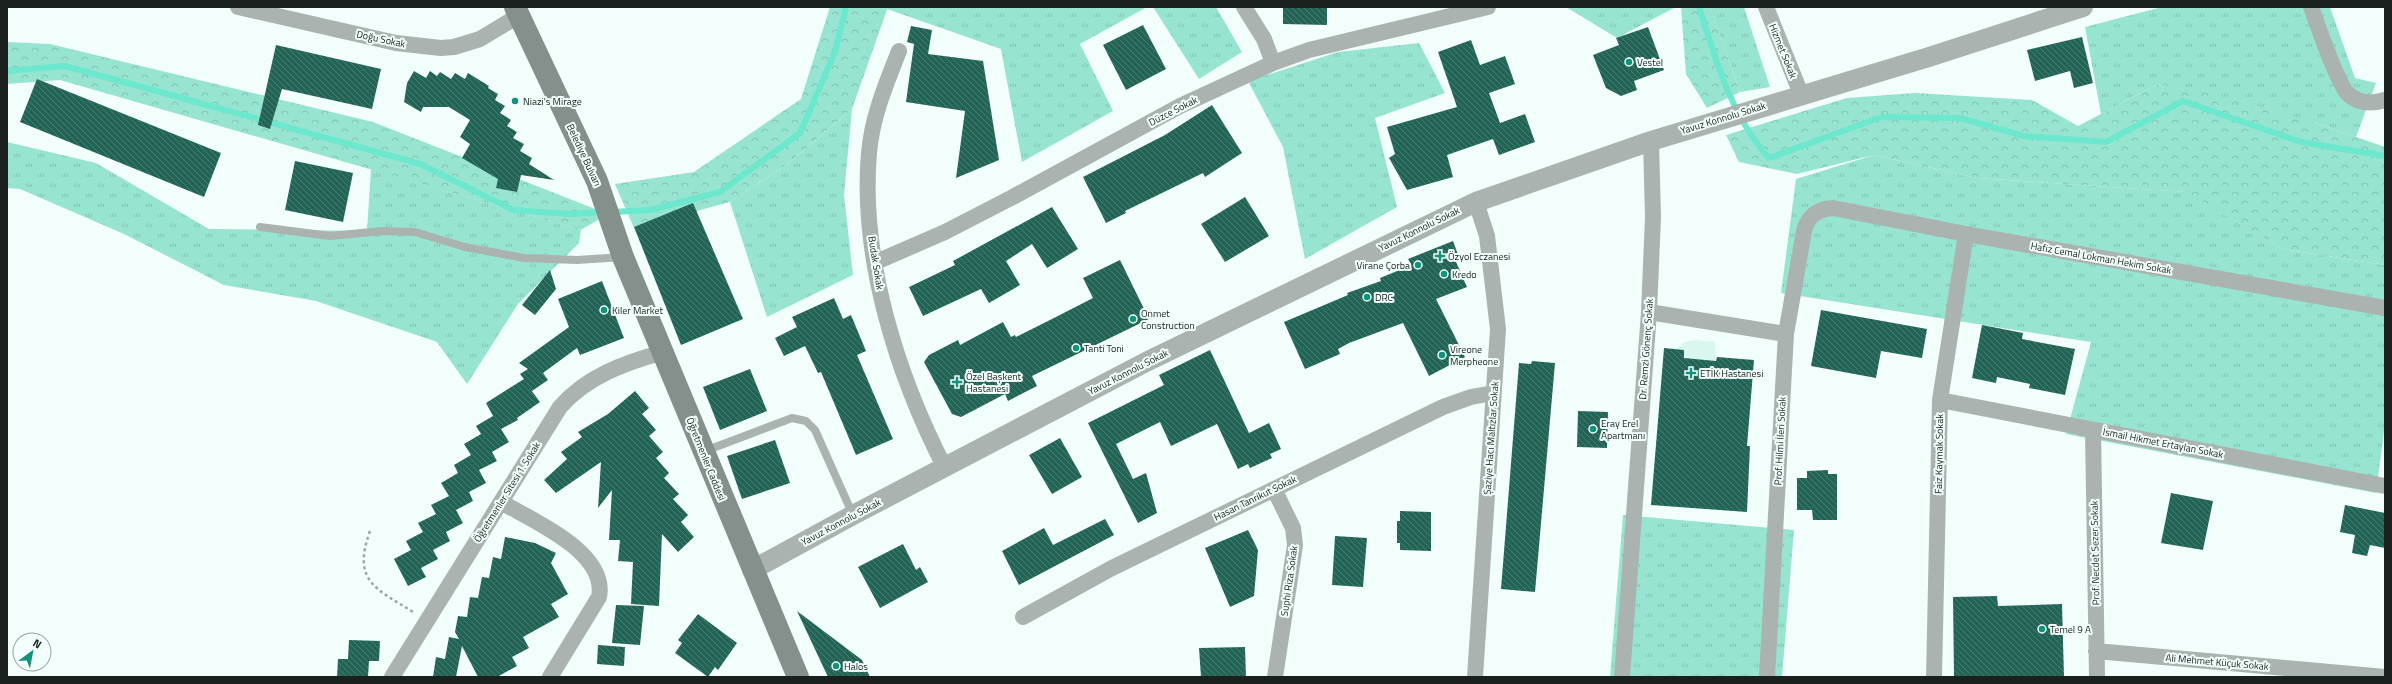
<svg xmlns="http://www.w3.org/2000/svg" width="2392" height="684" font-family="'Titillium Web',sans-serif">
  <defs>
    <pattern id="grass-tufts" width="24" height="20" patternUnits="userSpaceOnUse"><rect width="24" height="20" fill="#97e4d1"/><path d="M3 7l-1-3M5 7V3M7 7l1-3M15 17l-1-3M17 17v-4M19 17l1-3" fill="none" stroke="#82c3b3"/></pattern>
    <pattern id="forest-crowns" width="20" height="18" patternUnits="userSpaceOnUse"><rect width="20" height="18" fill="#97e4d1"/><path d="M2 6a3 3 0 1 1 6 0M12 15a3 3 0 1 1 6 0" fill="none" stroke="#82c3b3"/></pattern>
    <pattern id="building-back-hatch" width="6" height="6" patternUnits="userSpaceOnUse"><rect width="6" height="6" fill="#226557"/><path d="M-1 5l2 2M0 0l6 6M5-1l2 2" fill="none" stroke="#487b70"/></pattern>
  </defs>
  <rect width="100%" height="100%" fill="#f2fefb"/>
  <path fill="#d9f7ee" d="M 1696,340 L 1715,342 L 1718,387 L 1667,355 L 1685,342 Z"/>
  <path fill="url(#grass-tufts)" d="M 888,7 L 1147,7 L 1080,44 L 1113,111 L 1022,162 L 1001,49 L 887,9 Z
    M 1153,7 L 1216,7 L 1242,52 L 1199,79 Z
    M 1566,7 L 1676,7 L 1617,38 Z
    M 1710,7 L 1744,7 L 1770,87 L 1740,92 Z
    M 2162,7 L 2330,7 L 2355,78 L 2376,83 L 2356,137 L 2316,123 L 2158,84 L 2101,114 L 2085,27 Z
    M 1419,43 L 1445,93 L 1375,118 L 1397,207 L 1305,259 L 1283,147 L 1248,81 L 1338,52 Z
    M 852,109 L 844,195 L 853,275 L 767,317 L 730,202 L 790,162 Z
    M 7,142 L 96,163 L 209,229 L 367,231 L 371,169 L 581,230 L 579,243 L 518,304 L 467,384 L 437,342 L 316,301 L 224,285 L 124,234 L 20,189 L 7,188 Z
    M 1874,155 L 1977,178 L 2186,192 L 2283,249 L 2385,265 L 2385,424 L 2376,493 L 2066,434 L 2091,342 L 1781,293 L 1796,179 Z
    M 1623,515 L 1794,530 L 1782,677 L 1610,677 Z"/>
  <path fill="url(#forest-crowns)" d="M 830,7 L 888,7 L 852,109 L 790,162 L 730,202 L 634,228 L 615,184 L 694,172 L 801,99 Z
    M 1681,7 L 1710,7 L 1740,92 L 1707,108 L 1686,74 Z
    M 7,42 L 50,44 L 373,122 L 608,214 L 581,230 L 60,80 L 7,84 Z
    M 2158,84 L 2223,96 L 2316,123 L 2385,147 L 2385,265 L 2283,249 L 2185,192 L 1977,178 L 1874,155 L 1797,174 L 1739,162 L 1726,135 L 1847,98 L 1915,93 L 2032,100 L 2078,126 Z"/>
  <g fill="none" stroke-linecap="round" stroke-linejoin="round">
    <path stroke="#6be8cd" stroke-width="6" d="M 1699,7 C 1716,60 1731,116 1769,158 L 1881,117 L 1960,118 L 2024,136 L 2106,142 L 2183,101 L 2301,142 L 2385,156
      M 7,71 L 64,66 L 146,88 L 420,164 L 513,210 L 570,214 L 603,212
      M 612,212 L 651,210 L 720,192 L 800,133 L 835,52 L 846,7"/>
  </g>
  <path fill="url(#building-back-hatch)" d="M 1283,7 L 1327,7 L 1327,25 L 1283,24 Z
    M 1143,25 L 1166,69 L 1126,90 L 1103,45 Z
    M 911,26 L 932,30 L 928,54 L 983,61 L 999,160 L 956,178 L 965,111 L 906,102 L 914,44 L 907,42 Z
    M 1648,27 L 1664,70 L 1634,81 L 1637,90 L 1621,96 L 1606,88 L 1593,55 L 1619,45 L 1616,38 Z
    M 2082,37 L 2093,83 L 2074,88 L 2070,71 L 2035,81 L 2027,50 Z
    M 1471,40 L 1480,65 L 1505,56 L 1515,84 L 1489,93 L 1500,123 L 1525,114 L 1535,142 L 1499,155 L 1493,139 L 1447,155 L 1453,177 L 1407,190 L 1389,158 L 1395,154 L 1387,127 L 1457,107 L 1438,52 Z
    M 276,45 L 381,69 L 372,109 L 282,89 L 270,129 L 258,125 Z
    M 414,71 L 426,78 L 430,71 L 437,76 L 440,72 L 451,79 L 455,73 L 465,79 L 468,73 L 489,86 L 488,88 L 498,94 L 495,100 L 505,106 L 500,113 L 511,120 L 507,126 L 517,132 L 513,138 L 524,144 L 520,151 L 532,158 L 529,164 L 554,180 L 521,175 L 517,192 L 496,188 L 498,179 L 462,158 L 470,144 L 460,137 L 470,120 L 449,107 L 423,107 L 421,112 L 404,102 L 407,83 Z
    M 37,79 L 221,153 L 204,197 L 20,122 Z
    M 1212,105 L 1242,153 L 1205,177 L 1203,173 L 1125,211 L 1126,213 L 1106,223 L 1083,177 L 1165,135 Z
    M 295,161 L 353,173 L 343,222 L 285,210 Z
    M 1245,197 L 1269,236 L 1225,262 L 1201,224 Z
    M 693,203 L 743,319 L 681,345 L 634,227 Z
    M 1052,207 L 1078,249 L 1047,268 L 1032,244 L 1006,261 L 1020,285 L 989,303 L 981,289 L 923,316 L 909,287 L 955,265 L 953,261 Z
    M 1453,241 L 1460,260 L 1456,262 L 1467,287 L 1436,299 L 1465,357 L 1429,376 L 1403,323 L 1349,343 L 1338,349 L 1340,354 L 1305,369 L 1284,322 L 1348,295 L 1347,293 L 1381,281 L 1380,278 L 1407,267 L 1411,264 L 1408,259 Z
    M 1120,260 L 1149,319 L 1032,376 L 1037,386 L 1008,401 L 1005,394 L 961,417 L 952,414 L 924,362 L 929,355 L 958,340 L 960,345 L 1003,322 L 1011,337 L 1015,335 L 1016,337 L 1052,319 L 1093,298 L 1083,278 Z
    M 550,270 L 556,289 L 535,315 L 522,305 Z
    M 602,281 L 624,338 L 580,355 L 577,348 L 543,373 L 548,380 L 532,391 L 528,386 L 540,402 L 517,418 L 518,420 L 501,429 L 509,442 L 492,452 L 497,461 L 479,470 L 486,483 L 469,492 L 473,501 L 456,510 L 463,523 L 446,532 L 450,541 L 433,550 L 438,559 L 421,568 L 426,577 L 408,586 L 394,559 L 411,550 L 406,541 L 423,532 L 418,523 L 436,514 L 431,505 L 449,496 L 441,483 L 458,473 L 454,465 L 471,455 L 464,444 L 481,434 L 476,426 L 493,416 L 486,403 L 524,379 L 520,374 L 528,369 L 519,363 L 569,327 L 558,299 Z
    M 834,298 L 843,319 L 851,315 L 866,351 L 857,355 L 893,439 L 856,455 L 821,372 L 818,373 L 805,346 L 784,356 L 775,338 L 797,327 L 792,317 Z
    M 1821,310 L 1927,329 L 1922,358 L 1881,351 L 1876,378 L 1811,366 Z
    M 1982,325 L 2023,333 L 2022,339 L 2075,349 L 2065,395 L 2029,388 L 2030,384 L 1997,377 L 1996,383 L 1972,378 Z
    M 1664,348 L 1684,350 L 1684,358 L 1716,361 L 1717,357 L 1754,360 L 1747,446 L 1750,446 L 1747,512 L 1651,505 Z
    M 1210,350 L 1249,433 L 1269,423 L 1281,449 L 1270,454 L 1272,458 L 1250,468 L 1248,464 L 1238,469 L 1217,424 L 1171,446 L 1160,422 L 1116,444 L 1133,479 L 1146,473 L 1157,513 L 1138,523 L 1088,423 L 1164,385 L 1159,375 Z
    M 1532,361 L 1555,363 L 1535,592 L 1501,589 L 1519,363 L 1531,364 Z
    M 750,369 L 767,411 L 720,430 L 703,387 Z
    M 635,391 L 649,408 L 642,414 L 656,430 L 649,436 L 663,452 L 656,458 L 669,473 L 664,478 L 679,494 L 673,499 L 688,515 L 681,522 L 694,537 L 678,552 L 662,534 L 659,606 L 631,604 L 633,562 L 618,561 L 620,540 L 609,540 L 612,490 L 598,508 L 601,462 L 556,493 L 544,480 L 567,459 L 561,452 L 582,437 L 578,432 L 608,414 Z
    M 1578,411 L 1608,412 L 1607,448 L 1577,447 Z
    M 1060,438 L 1082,477 L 1052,494 L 1029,455 Z
    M 775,440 L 790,483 L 742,499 L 727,456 Z
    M 1828,470 L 1828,474 L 1837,474 L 1837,520 L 1813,520 L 1812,510 L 1797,510 L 1797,478 L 1807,478 L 1807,471 Z
    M 2171,493 L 2213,501 L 2203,550 L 2161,543 Z
    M 2345,505 L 2385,513 L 2385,548 L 2370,545 L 2367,556 L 2352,553 L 2355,535 L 2340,532 Z
    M 1400,511 L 1431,512 L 1431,551 L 1400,550 L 1400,543 L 1397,543 L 1397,521 L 1400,521 Z
    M 1105,519 L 1114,535 L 1019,585 L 1002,551 L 1044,528 L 1053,545 Z
    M 1248,530 L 1258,550 L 1254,596 L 1230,607 L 1205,548 Z
    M 1335,536 L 1367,538 L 1363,587 L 1332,585 Z
    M 505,537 L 535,543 L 556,553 L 551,563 L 568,594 L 551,604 L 559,617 L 523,637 L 529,648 L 512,657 L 517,666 L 497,677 L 478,677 L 462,646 L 456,677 L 433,677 L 436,657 L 445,659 L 449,637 L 459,639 L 455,632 L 458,616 L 467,617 L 470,597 L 478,598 L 482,577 L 489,578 L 493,557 L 501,559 Z
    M 903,544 L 916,570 L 920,567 L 928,582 L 880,608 L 858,567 Z
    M 1997,596 L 1998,606 L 2062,604 L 2064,677 L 1954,677 L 1953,597 Z
    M 616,605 L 644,606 L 640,645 L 612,643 Z
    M 797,611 L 862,660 L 870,677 L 828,677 Z
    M 698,614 L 737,643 L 718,670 L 715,667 L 708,677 L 675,653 L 682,643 L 678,640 Z
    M 349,640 L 380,641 L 379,661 L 369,661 L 368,677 L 337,677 L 338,659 L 348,659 Z
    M 598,645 L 625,647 L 624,666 L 597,664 Z
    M 1245,647 L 1246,677 L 1201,677 L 1199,648 Z"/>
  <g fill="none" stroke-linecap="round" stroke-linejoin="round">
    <path stroke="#9ca6a3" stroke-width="2.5" stroke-dasharray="3 3" stroke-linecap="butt" d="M 370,531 C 352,581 375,588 413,612"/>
    <path stroke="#aab3b0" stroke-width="8" d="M 260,227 L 330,236 L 382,231 L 415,232 L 465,247 L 524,258 L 577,260 L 623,257
      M 705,451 L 792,418 L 806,421 L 815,430 L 853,515"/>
    <path stroke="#aab3b0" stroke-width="16" d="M 238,7 L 396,43 L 441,48 L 454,47 L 480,39 L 518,16
      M 1244,7 L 1264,39 L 1273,63
      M 1766,7 L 1801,94
      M 2311,7 C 2318,26 2336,80 2347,93 C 2358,104 2372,104 2385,100
      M 899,51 C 886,84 872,117 869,153 C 860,258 897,375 945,468
      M 876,262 L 945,232 L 1011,198 L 1180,106 L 1273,63 L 1309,50 L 1488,7
      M 1649,312 L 1786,334
      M 1940,400 L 2385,486
      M 2093,430 L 2097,677
      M 1274,489 L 1293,528 L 1295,545 L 1275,677
      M 501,502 C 533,521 608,552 599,597 L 550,677
      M 1023,617 L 1112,568 L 1443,407 L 1471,397 L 1493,393
      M 2096,651 L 2385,677
      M 392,677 L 560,407 C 587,376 625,363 663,352
      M 1475,677 L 1498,329 L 1487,236 L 1476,202
      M 1622,677 L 1649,312 L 1653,217 L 1651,141
      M 1767,677 L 1786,334 L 1804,231 C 1808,216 1817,209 1833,208 L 1966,234 L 2385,308
      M 1934,677 L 1940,400 L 1966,234"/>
    <path stroke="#aab3b0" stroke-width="20" d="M 752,570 L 853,515 L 1146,362 L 1476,202 L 1651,141 L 1929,57 L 2083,7"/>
    <path stroke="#83908c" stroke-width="22" d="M 515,7 L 597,181 L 623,257 L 798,677"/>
  </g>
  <g fill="#0e937d" stroke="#f2fefb" stroke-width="1.5">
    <circle cx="1629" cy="62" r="4"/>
    <circle cx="515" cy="101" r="4"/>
    <path d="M1438 250h4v4h4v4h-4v4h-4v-4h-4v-4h4z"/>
    <circle cx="1418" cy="265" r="4"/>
    <circle cx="1444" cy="274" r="4"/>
    <circle cx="1367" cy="297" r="4"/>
    <circle cx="604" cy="310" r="4"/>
    <circle cx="1133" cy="319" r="4"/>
    <circle cx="1076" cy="348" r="4"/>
    <circle cx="1442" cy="355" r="4"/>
    <path d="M1689 367h4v4h4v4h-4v4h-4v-4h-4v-4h4z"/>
    <path d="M955 376h4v4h4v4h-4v4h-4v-4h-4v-4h4z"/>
    <circle cx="1593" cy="429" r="4"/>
    <circle cx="2042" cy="629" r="4"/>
    <circle cx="836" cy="666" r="4"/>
  </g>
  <g text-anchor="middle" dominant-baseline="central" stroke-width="4" stroke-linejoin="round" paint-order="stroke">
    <g font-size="10" fill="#19201e" stroke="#f2fefb">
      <text transform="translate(381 39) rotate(12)">Doğu Sokak</text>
      <text transform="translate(1783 51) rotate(68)">Hizmet Sokak</text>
      <text transform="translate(1173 111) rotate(-27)">Düzce Sokak</text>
      <text transform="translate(1723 118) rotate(-17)">Yavuz Konnolu Sokak</text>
      <text transform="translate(584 155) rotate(65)">Belediye Bulvarı</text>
      <text transform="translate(1419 229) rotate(-26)">Yavuz Konnolu Sokak</text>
      <text transform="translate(2101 258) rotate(10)">Hafiz Cemal Lokman Hekim Sokak</text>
      <text transform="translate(876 263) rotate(81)">Budak Sokak</text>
      <text transform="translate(1646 349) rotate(-86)">Dr. Remzi Gönenç Sokak</text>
      <text transform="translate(1128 372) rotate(-27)">Yavuz Konnolu Sokak</text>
      <text transform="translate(1491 438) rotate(-86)">Şaziye Hacı Maltızlar Sokak</text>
      <text transform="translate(1780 441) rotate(-87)">Prof. Hilmi İleri Sokak</text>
      <text transform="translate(2163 443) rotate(11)">İsmail Hikmet Ertaylan Sokak</text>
      <text transform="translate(1939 454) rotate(-89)">Faiz Kaymak Sokak</text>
      <text transform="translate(706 459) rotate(68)">Öğretmenler Caddesi</text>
      <text transform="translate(507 492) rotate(-58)">Öğretmenler Sitesi 1. Sokak</text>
      <text transform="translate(1255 498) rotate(-26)">Hasan Tanrikut Sokak</text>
      <text transform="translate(841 522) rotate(-28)">Yavuz Konnolu Sokak</text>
      <text transform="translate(2095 553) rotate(-91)">Prof. Necdet Sezer Sokak</text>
      <text transform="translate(1289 581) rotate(-82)">Suphi Riza Sokak</text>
      <text transform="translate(2217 662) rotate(5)">Ali Mehmet Küçuk Sokak</text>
    </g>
    <g font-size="10" fill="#19201e" stroke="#f2fefb" text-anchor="start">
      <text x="1637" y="62">Vestel</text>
      <text x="523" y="101">Niazi's Mirage</text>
      <text x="1448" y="256">Özyol Eczanesi</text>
      <text x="1410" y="265" text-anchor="end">Virane Çorba</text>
      <text x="1452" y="274">Kredo</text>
      <text x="1375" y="297">DRC</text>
      <text x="612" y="310">Kiler Market</text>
      <text x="1141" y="313">Onmet<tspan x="1141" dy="12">Construction</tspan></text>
      <text x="1084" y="348">Tanti Toni</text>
      <text x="1450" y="349">Vireone<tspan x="1450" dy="12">Merpheone</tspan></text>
      <text x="1700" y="373">ETİK Hastanesi</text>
      <text x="966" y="376">Özel Başkent<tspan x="966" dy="12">Hastanesi</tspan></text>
      <text x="1601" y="423">Eray Erel<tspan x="1601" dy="12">Apartmanı</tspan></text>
      <text x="2050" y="629">Temel 9 A</text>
      <text x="844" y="666">Halos</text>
    </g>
  </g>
  <rect width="2392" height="684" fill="none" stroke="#19201e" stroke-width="16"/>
  <g transform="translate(32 652) rotate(32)"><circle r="19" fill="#f2fefb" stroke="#9ba5a3"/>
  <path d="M0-3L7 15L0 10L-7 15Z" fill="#0e937d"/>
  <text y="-6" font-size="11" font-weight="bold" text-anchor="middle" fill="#19201e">N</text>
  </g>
</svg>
